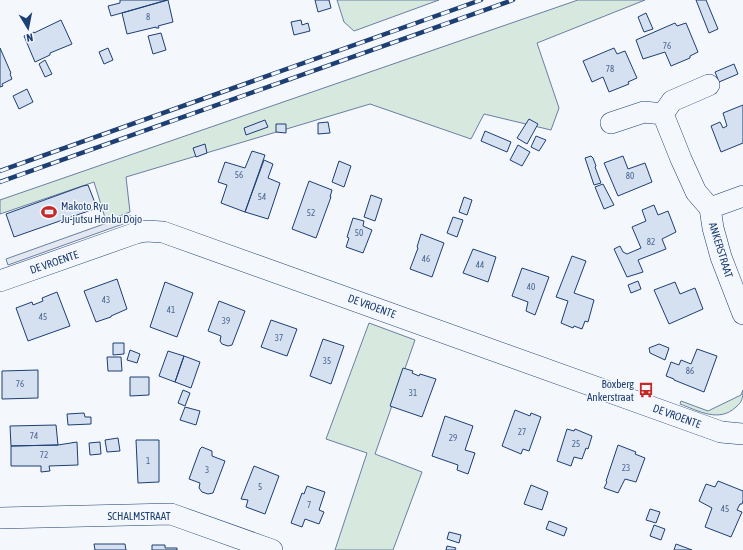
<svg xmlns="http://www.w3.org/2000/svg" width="743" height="550" font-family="'Asap Condensed',sans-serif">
  <rect width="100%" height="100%" fill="#f4f7fb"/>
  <path fill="#d7e8df" stroke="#687fa3" d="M 337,0 L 439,0 L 354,31 L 344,22 Z
    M 578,0 L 645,0 L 537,43 L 559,108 L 551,130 L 484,114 L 471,139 L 370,104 L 126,177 L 130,212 L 106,221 L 94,182 L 0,214 L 0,200 Z
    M 369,323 L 415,340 L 375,454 L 422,472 L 393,550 L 335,550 L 367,453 L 326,439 Z
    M 743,390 C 743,398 742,402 736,407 C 719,423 699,411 680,404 L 681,401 L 708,411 L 741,395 Z"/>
  <path fill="#e3e8f0" stroke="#687fa3" d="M 129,215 L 137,219 L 8,265 L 6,259 Z"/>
  <path fill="#d5e0f0" stroke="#1d3f73" d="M 120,0 L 167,0 L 111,16 L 108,6 L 120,3 Z
    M 168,0 L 173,22 L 158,26 L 159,28 L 156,28 L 156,27 L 127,34 L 122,13 Z
    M 315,0 L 329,0 L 331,8 L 318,12 Z
    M 696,0 L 706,0 L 718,29 L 709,33 Z
    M 646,13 L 653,29 L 644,32 L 638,17 Z
    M 61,20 L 72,44 L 50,53 L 50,55 L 35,62 L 24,36 L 34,32 L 34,33 Z
    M 301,20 L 302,25 L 308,23 L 310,31 L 294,35 L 291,22 Z
    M 675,23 L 677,26 L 686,23 L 698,52 L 690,56 L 690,58 L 671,66 L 665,52 L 643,59 L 636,40 Z
    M 161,33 L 166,50 L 153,54 L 148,36 Z
    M 0,48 L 11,73 L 10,74 L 12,79 L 2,84 L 3,86 L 0,87 Z
    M 108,48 L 113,60 L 104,64 L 99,52 Z
    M 614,48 L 617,54 L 625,51 L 637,78 L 628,82 L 629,84 L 609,92 L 603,77 L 592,82 L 583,61 Z
    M 45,60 L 52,74 L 45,77 L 39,64 Z
    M 734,64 L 738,74 L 719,82 L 715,72 Z
    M 27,89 L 33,102 L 19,109 L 13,96 Z
    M 743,105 L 743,143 L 721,152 L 711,126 L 720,122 L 723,128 L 727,126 L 723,113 Z
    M 529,119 L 538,124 L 527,144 L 517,138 Z
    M 265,120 L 268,127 L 246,135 L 244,128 Z
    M 328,122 L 330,133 L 318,134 L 318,123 Z
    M 276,124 L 286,124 L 286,133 L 276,132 Z
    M 485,131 L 511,142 L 507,152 L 481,141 Z
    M 536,136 L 546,140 L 539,151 L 531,147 Z
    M 205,144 L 207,153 L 196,157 L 193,148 Z
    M 518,145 L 530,152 L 522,166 L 510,160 Z
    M 252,151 L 265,155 L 245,212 L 221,203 L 227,185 L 218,182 L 225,162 L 245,168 Z
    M 591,156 L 593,158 L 596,166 L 595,167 L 601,183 L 594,185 L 585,158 Z
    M 623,156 L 628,169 L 645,163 L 652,182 L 618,196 L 604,163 Z
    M 264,160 L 273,164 L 268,178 L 280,183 L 268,219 L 245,212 Z
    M 339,161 L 351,166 L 344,187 L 332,182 Z
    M 309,181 L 332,190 L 330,197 L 331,197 L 316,238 L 292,229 Z
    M 603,184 L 614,205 L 604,209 L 595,187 Z
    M 88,185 L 97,208 L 14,237 L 6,214 L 83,186 Z
    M 371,195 L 382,199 L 375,221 L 364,217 Z
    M 464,197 L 472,200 L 467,215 L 459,212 Z
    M 654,205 L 658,215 L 668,211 L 676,232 L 662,239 L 666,249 L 638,260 L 643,272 L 627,277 L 614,249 L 620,246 L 623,252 L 627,254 L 641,248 L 632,227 L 646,221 L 642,210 Z
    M 453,217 L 463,220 L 457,237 L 447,233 Z
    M 353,218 L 364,221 L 363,226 L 372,230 L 363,253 L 346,247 L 349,238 L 347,237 Z
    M 421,234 L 444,243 L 432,277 L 410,269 L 418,248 L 417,247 Z
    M 473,249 L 496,257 L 488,282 L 463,273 Z
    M 572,256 L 586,261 L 574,293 L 594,300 L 588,322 L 585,321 L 582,329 L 574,326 L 573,328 L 561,323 L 568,301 L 556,297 Z
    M 522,268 L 549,277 L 535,315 L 526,311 L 528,302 L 512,296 Z
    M 117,279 L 127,309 L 111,316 L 111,317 L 96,322 L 84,291 Z
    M 638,281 L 641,289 L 631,293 L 628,285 Z
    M 165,282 L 193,293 L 177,337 L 150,327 Z
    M 675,282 L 680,294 L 695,288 L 703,309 L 669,324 L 654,290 Z
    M 57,292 L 70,326 L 28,341 L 16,308 L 32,302 L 33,305 L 43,301 L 42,298 Z
    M 219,301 L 245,311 L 232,345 L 228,346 L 222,344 L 220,341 L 221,336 L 208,331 Z
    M 271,320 L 297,329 L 287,356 L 261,347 Z
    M 323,339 L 344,346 L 331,384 L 310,376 Z
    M 113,343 L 124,343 L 124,354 L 113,355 Z
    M 659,344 L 669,348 L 665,360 L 650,353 L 649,348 Z
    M 697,349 L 717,356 L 704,392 L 674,380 L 674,379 L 666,376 L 671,362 L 679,365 L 681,360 L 691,364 Z
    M 130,350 L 140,354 L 137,363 L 127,360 Z
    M 168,351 L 184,356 L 175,382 L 159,376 Z
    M 184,356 L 200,362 L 191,388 L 175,382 Z
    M 107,357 L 121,357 L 122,371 L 108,371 Z
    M 403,368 L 413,371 L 412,373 L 419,376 L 420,374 L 436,379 L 422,417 L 390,406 Z
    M 38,370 L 38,398 L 2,399 L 2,371 Z
    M 130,377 L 149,377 L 149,395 L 130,396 Z
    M 183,390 L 190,393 L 185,406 L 178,403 Z
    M 185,407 L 200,411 L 196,425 L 180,420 Z
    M 515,410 L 530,416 L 531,413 L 541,417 L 529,451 L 523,449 L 521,454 L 502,446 Z
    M 84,413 L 85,417 L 91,417 L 91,424 L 68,425 L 67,414 Z
    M 445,416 L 473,426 L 465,450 L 475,453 L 468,474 L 457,470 L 458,465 L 432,456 Z
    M 56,425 L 58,445 L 11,446 L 10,426 Z
    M 567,429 L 574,431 L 575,429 L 592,436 L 588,449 L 586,448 L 582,459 L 574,457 L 571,466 L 557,461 Z
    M 118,438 L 120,451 L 107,452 L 105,440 Z
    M 136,440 L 159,440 L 159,482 L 138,483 Z
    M 77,442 L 78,465 L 49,466 L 50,471 L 41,472 L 41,466 L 11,466 L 11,446 L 58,445 Z
    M 100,442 L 101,454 L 90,455 L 89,443 Z
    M 618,445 L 636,452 L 635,454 L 645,458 L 636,482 L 625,479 L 618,493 L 604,488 L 607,482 L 606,481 Z
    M 202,447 L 212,451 L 212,456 L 225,461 L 213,493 L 208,494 L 202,492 L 199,488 L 200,483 L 189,479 L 200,449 Z
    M 254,466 L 279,476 L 265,514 L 246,507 L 248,500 L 241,499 Z
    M 718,481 L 743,491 L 743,501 L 742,504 L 740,504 L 737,510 L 742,512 L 731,537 L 705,527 L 712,508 L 699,501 L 706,484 L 715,487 Z
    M 531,485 L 548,492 L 542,510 L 524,504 Z
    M 307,486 L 325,492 L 319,510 L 324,512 L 319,524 L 305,519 L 302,527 L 291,523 L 302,493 L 304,494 Z
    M 650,509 L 660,512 L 656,523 L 646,520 Z
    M 549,521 L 567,528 L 564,536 L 546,529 Z
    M 654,525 L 665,529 L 661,540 L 650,536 Z
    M 449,532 L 461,535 L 459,543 L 447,539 Z
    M 94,544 L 125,544 L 126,550 L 95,550 Z
    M 676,544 L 692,550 L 674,550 Z
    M 152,545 L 165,545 L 165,548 L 177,548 L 177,550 L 152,550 Z
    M 447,546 L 456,548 L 455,550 L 446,550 Z"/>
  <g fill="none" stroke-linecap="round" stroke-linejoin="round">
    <defs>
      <path id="minor" d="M 663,114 L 681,159 L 696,192 L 710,208 L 713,228 L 721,257 L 743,314
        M 611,123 L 644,112 L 663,114 L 672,101 L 709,85
        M 710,208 L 743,196
        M 0,281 L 136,233 L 146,231 L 163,232 L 721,432 L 743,434
        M 0,518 L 171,514 L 272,550"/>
    </defs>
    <use href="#minor" stroke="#1d3f73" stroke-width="22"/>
    <use href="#minor" stroke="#f4f7fb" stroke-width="21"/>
    <defs>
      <path id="rail" d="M 0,171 L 481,0
        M 0,182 L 513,0"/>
    </defs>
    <use href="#rail" stroke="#1d3f73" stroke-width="4.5"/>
    <use href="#rail" stroke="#f4f7fb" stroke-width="3" stroke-dasharray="9" stroke-linecap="butt"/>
  </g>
  <defs>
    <symbol id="stadium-bare" viewBox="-9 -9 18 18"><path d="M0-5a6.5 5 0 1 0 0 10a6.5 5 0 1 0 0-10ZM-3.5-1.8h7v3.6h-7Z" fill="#c62828" stroke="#f4f7fb" stroke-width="2.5" paint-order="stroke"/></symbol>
    <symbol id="bus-bare" viewBox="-9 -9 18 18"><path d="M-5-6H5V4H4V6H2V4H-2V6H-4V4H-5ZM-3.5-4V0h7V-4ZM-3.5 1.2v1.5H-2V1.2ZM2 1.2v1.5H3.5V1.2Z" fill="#c62828" stroke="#f4f7fb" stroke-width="2.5" paint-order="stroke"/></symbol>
  </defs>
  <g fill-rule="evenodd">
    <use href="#stadium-bare" x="38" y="201" width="22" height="22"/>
    <use href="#bus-bare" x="635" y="379" width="22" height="22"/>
  </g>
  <g text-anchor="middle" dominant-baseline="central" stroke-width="3" stroke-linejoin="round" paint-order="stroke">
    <g font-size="9" fill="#4b6792">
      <text x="148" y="17">8</text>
      <text x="667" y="46">76</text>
      <text x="610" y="69">78</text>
      <text x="239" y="175">56</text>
      <text x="630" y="176">80</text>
      <text x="262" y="197">54</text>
      <text x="311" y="213">52</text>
      <text x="359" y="233">50</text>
      <text x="651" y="242">82</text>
      <text x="426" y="259">46</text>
      <text x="480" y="265">44</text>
      <text x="531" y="287">40</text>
      <text x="106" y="300">43</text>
      <text x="171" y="310">41</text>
      <text x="43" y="317">45</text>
      <text x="226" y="321">39</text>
      <text x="279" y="338">37</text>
      <text x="327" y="361">35</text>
      <text x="690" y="371">86</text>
      <text x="20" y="384">76</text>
      <text x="413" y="393">31</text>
      <text x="522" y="432">27</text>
      <text x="34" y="436">74</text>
      <text x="453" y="438">29</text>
      <text x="576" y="444">25</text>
      <text x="44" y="455">72</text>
      <text x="148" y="461">1</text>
      <text x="626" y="468">23</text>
      <text x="207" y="470">3</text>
      <text x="260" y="487">5</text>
      <text x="309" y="505">7</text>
      <text x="725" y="509">45</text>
    </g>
    <g font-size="11" fill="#1d3f73" stroke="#f4f7fb" text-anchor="start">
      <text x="61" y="206">Makoto Ryu<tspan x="61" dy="13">Ju-jutsu Honbu Dojo</tspan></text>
      <text x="634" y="384" text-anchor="end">Boxberg<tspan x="634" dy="13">Ankerstraat</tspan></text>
    </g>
    <g font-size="11" fill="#1d3f73" stroke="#f4f7fb">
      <text transform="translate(721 250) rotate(73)">ANKERSTRAAT</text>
      <text transform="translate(54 262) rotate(-19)">DE VROENTE</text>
      <text transform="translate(372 306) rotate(20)">DE VROENTE</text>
      <text transform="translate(677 416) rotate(20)">DE VROENTE</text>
      <text x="139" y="516">SCHALMSTRAAT</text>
    </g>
  </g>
  <g transform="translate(28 28) rotate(170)" stroke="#f4f7fb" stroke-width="3" paint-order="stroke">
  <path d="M0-3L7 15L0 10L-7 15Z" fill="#1d3f73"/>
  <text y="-6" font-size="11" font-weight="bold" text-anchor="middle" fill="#1d3f73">N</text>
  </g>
</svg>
